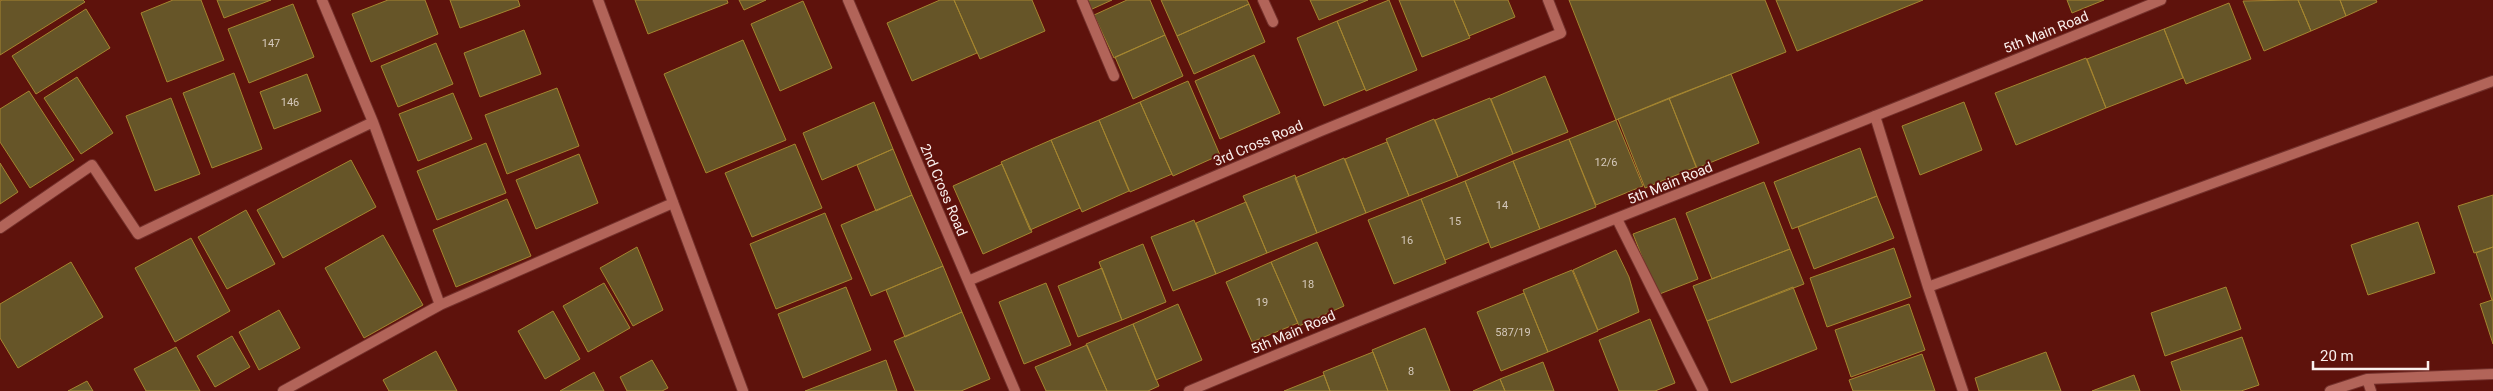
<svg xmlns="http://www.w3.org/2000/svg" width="2493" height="391" font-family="Roboto,sans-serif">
  <rect width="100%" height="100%" fill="#5e120c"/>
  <path fill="#665528" stroke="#a58630" d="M 2,0 L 83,0 L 85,2 L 0,55 L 0,1 Z
    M 173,0 L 201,0 L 224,60 L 167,82 L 141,13 Z
    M 217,0 L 271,0 L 224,18 Z
    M 388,0 L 425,0 L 438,34 L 371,62 L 352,14 Z
    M 450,0 L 518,0 L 520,6 L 460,28 Z
    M 635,0 L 727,0 L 728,3 L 648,34 Z
    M 739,0 L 766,0 L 744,10 Z
    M 940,0 L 954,0 L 977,53 L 912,81 L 887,23 Z
    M 954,0 L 1032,0 L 1045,31 L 980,59 Z
    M 1085,0 L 1112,0 L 1090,10 Z
    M 1127,0 L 1150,0 L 1165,35 L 1114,58 L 1094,15 Z
    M 1161,0 L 1247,0 L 1249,4 L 1177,36 Z
    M 1310,0 L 1368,0 L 1319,20 Z
    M 1389,0 L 1417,70 L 1366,91 L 1337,21 Z
    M 1399,0 L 1454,0 L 1470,38 L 1422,57 Z
    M 1454,0 L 1508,0 L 1515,17 L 1469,36 Z
    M 1569,0 L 1765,0 L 1786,52 L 1616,120 Z
    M 1776,0 L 1923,0 L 1797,51 Z
    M 2067,0 L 2104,0 L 2072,13 Z
    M 2298,0 L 2311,31 L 2264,51 L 2243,1 Z
    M 2298,0 L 2340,0 L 2346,16 L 2311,31 Z
    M 2340,0 L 2376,0 L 2377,2 L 2346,16 Z
    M 803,1 L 832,68 L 780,91 L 751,24 Z
    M 2229,3 L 2251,59 L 2186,84 L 2164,29 Z
    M 293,4 L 314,57 L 249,83 L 228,29 Z
    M 1249,4 L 1265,42 L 1194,74 L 1177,36 Z
    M 86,9 L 110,48 L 36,94 L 12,56 Z
    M 1337,21 L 1365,89 L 1324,106 L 1297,38 Z
    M 2164,29 L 2183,78 L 2106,108 L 2087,59 Z
    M 524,30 L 541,74 L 480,97 L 464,53 Z
    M 1165,35 L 1183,76 L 1133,99 L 1115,57 Z
    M 743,40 L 786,140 L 706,173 L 664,74 Z
    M 436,43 L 453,84 L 398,107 L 381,66 Z
    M 1254,55 L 1280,113 L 1220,139 L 1195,81 Z
    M 2086,58 L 2106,108 L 2016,145 L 1995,93 Z
    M 234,73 L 262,149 L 212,168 L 183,93 Z
    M 307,74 L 321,111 L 274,129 L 260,92 Z
    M 1731,74 L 1759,143 L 1697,168 L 1669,98 Z
    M 1545,76 L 1568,132 L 1513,154 L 1491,99 Z
    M 77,77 L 113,133 L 81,154 L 44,98 Z
    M 1188,81 L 1220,155 L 1173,176 L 1140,102 Z
    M 557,88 L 579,146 L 507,174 L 485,115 Z
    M 29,91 L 74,160 L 30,188 L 0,142 L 0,109 Z
    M 453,93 L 472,139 L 418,161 L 399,114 Z
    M 171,98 L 200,174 L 155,191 L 126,116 Z
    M 1490,98 L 1513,154 L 1458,177 L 1435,120 Z
    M 1669,98 L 1696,167 L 1645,188 L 1618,119 Z
    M 874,102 L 893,149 L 822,180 L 803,133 Z
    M 1140,102 L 1172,174 L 1130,192 L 1099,120 Z
    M 1964,102 L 1982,150 L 1920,175 L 1902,126 Z
    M 1434,119 L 1458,177 L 1409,196 L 1386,139 Z
    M 1099,120 L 1129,191 L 1082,212 L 1051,140 Z
    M 1616,120 L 1643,186 L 1596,205 L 1569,139 Z
    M 1569,139 L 1596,207 L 1540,229 L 1513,161 Z
    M 1051,140 L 1080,208 L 1030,230 L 1001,162 Z
    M 1387,142 L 1409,196 L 1366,213 L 1345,159 Z
    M 486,143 L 506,193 L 437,220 L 417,171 Z
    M 795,144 L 822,208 L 752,237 L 725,173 Z
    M 1860,148 L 1877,196 L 1792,229 L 1774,182 Z
    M 893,149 L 912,195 L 876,211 L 857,165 Z
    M 579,154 L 598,203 L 536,229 L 516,180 Z
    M 1344,158 L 1366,213 L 1317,233 L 1295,178 Z
    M 351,160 L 376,207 L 283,258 L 257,210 Z
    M 1513,161 L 1540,229 L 1491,248 L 1465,181 Z
    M 0,163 L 18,192 L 0,204 Z
    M 1002,164 L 1032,232 L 983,254 L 953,186 Z
    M 1295,175 L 1317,233 L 1267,253 L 1243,196 Z
    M 1465,181 L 1489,242 L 1445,260 L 1421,199 Z
    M 1764,182 L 1790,249 L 1712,279 L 1686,213 Z
    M 912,195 L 943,266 L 871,296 L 841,225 Z
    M 2493,195 L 2493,247 L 2474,253 L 2458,206 Z
    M 1877,196 L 1894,238 L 1814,269 L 1798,227 Z
    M 507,199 L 531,256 L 456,287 L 433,230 Z
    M 1421,199 L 1446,263 L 1394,284 L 1368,220 Z
    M 1246,202 L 1267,253 L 1216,274 L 1196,223 Z
    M 246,210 L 275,264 L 227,289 L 198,237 Z
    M 825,213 L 852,279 L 776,309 L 750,244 Z
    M 1675,218 L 1698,279 L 1657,295 L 1633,234 Z
    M 1194,220 L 1216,274 L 1173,291 L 1151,237 Z
    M 2418,222 L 2435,273 L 2368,295 L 2351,245 Z
    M 383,235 L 423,305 L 364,338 L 325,268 Z
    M 191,238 L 230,311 L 175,342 L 135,268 Z
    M 1317,242 L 1344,306 L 1299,326 L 1271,262 Z
    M 1143,244 L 1166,302 L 1122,320 L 1099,262 Z
    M 637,247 L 663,310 L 633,326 L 600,268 Z
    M 2493,247 L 2493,300 L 2492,300 L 2476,253 Z
    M 1894,248 L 1911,297 L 1827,327 L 1810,278 Z
    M 1790,249 L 1804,284 L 1707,321 L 1693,286 Z
    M 1616,250 L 1629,277 L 1639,312 L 1598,330 L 1573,270 Z
    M 71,262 L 103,317 L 18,368 L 0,338 L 0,304 Z
    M 1271,262 L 1298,323 L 1252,342 L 1226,282 Z
    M 943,266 L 962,312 L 905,337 L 886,290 Z
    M 1102,268 L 1122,320 L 1078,337 L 1058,286 Z
    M 1572,270 L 1598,331 L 1548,352 L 1523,290 Z
    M 604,283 L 630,328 L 588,352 L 563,306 Z
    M 1046,283 L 1071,345 L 1024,364 L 999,302 Z
    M 846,287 L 871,350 L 803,378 L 778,314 Z
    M 1793,287 L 1817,349 L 1731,383 L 1707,321 Z
    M 2226,287 L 2241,329 L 2165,356 L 2151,313 Z
    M 1524,293 L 1548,352 L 1501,371 L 1477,312 Z
    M 2492,300 L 2493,300 L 2493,344 L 2480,304 Z
    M 1178,304 L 1202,360 L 1156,380 L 1133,324 Z
    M 1909,304 L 1925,350 L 1851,377 L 1835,330 Z
    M 279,310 L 300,348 L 259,370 L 239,332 Z
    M 553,311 L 580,359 L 545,379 L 518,331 Z
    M 962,312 L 990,379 L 961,391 L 915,391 L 894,341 Z
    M 1650,319 L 1675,383 L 1655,391 L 1619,391 L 1599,340 Z
    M 1133,324 L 1159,386 L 1148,391 L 1107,391 L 1086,344 Z
    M 1425,328 L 1450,391 L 1388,391 L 1372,350 Z
    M 232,336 L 250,367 L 215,387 L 197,356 Z
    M 2242,337 L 2259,385 L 2241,391 L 2181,391 L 2171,362 Z
    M 1087,345 L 1107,391 L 1046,391 L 1035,367 Z
    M 176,347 L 200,391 L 146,391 L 134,369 Z
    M 436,351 L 457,391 L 389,391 L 383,380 Z
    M 1373,352 L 1388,391 L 1330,391 L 1323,372 Z
    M 2046,352 L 2061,391 L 1979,391 L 1975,378 Z
    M 1922,354 L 1935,391 L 1853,391 L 1849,380 Z
    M 652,360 L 668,388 L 662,391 L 627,391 L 620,377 Z
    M 886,360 L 897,391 L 805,391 Z
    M 1543,362 L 1554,391 L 1505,391 L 1500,379 Z
    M 594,372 L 604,391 L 560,391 Z
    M 1324,375 L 1330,391 L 1284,391 Z
    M 2134,375 L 2140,391 L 2092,391 Z
    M 1500,379 L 1505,391 L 1473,391 Z
    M 87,381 L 93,391 L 68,391 Z"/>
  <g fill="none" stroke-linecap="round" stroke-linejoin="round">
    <defs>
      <path id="minor" d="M 848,0 L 1015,391
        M 1082,0 L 1114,76
        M 1263,0 L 1273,22
        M 1875,116 L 1928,287 L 1963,391
        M 1617,219 L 1703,391
        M 0,228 L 92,165 L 138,234 L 373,122
        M 968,281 L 1321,131 L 1561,33 L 1548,0
        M 1928,287 L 2493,81
        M 440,305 L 673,203
        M 2367,379 L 2371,391
        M 283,391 L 440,305 L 373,122 L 322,0
        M 2330,391 L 2367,379 L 2493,374"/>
      <path id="tertiary" d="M 598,0 L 743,391
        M 1189,391 C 1511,256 1839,134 2161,0"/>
    </defs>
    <use href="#minor" stroke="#74312c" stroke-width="12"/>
    <use href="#tertiary" stroke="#74312c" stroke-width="12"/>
    <use href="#minor" stroke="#b26459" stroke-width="10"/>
    <use href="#tertiary" stroke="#b26459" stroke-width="10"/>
  </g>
  <g text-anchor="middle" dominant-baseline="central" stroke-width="4" stroke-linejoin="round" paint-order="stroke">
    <g font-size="11" fill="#d5c9bc">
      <text x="271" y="43">147</text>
      <text x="290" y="102">146</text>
      <text x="1606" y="162">12/6</text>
      <text x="1502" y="205">14</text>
      <text x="1455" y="221">15</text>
      <text x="1407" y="240">16</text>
      <text x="1308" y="284">18</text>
      <text x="1262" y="302">19</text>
      <text x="1513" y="332">587/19</text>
      <text x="1411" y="371">8</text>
    </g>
    <g font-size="14" fill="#faf0ee" stroke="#5e120c">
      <text transform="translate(2046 32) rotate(-22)">5th Main Road</text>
      <text transform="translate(1258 143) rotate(-23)">3rd Cross Road</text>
      <text transform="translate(1670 183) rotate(-22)">5th Main Road</text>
      <text transform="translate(944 190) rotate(67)">2nd Cross Road</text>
      <text transform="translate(1293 332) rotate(-23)">5th Main Road</text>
    </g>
  </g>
  <path d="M2313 361v8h115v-8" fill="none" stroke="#faf0ee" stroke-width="2.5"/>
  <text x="2320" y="361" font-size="15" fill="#faf0ee" stroke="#5e120c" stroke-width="4" paint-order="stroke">20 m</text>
</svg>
